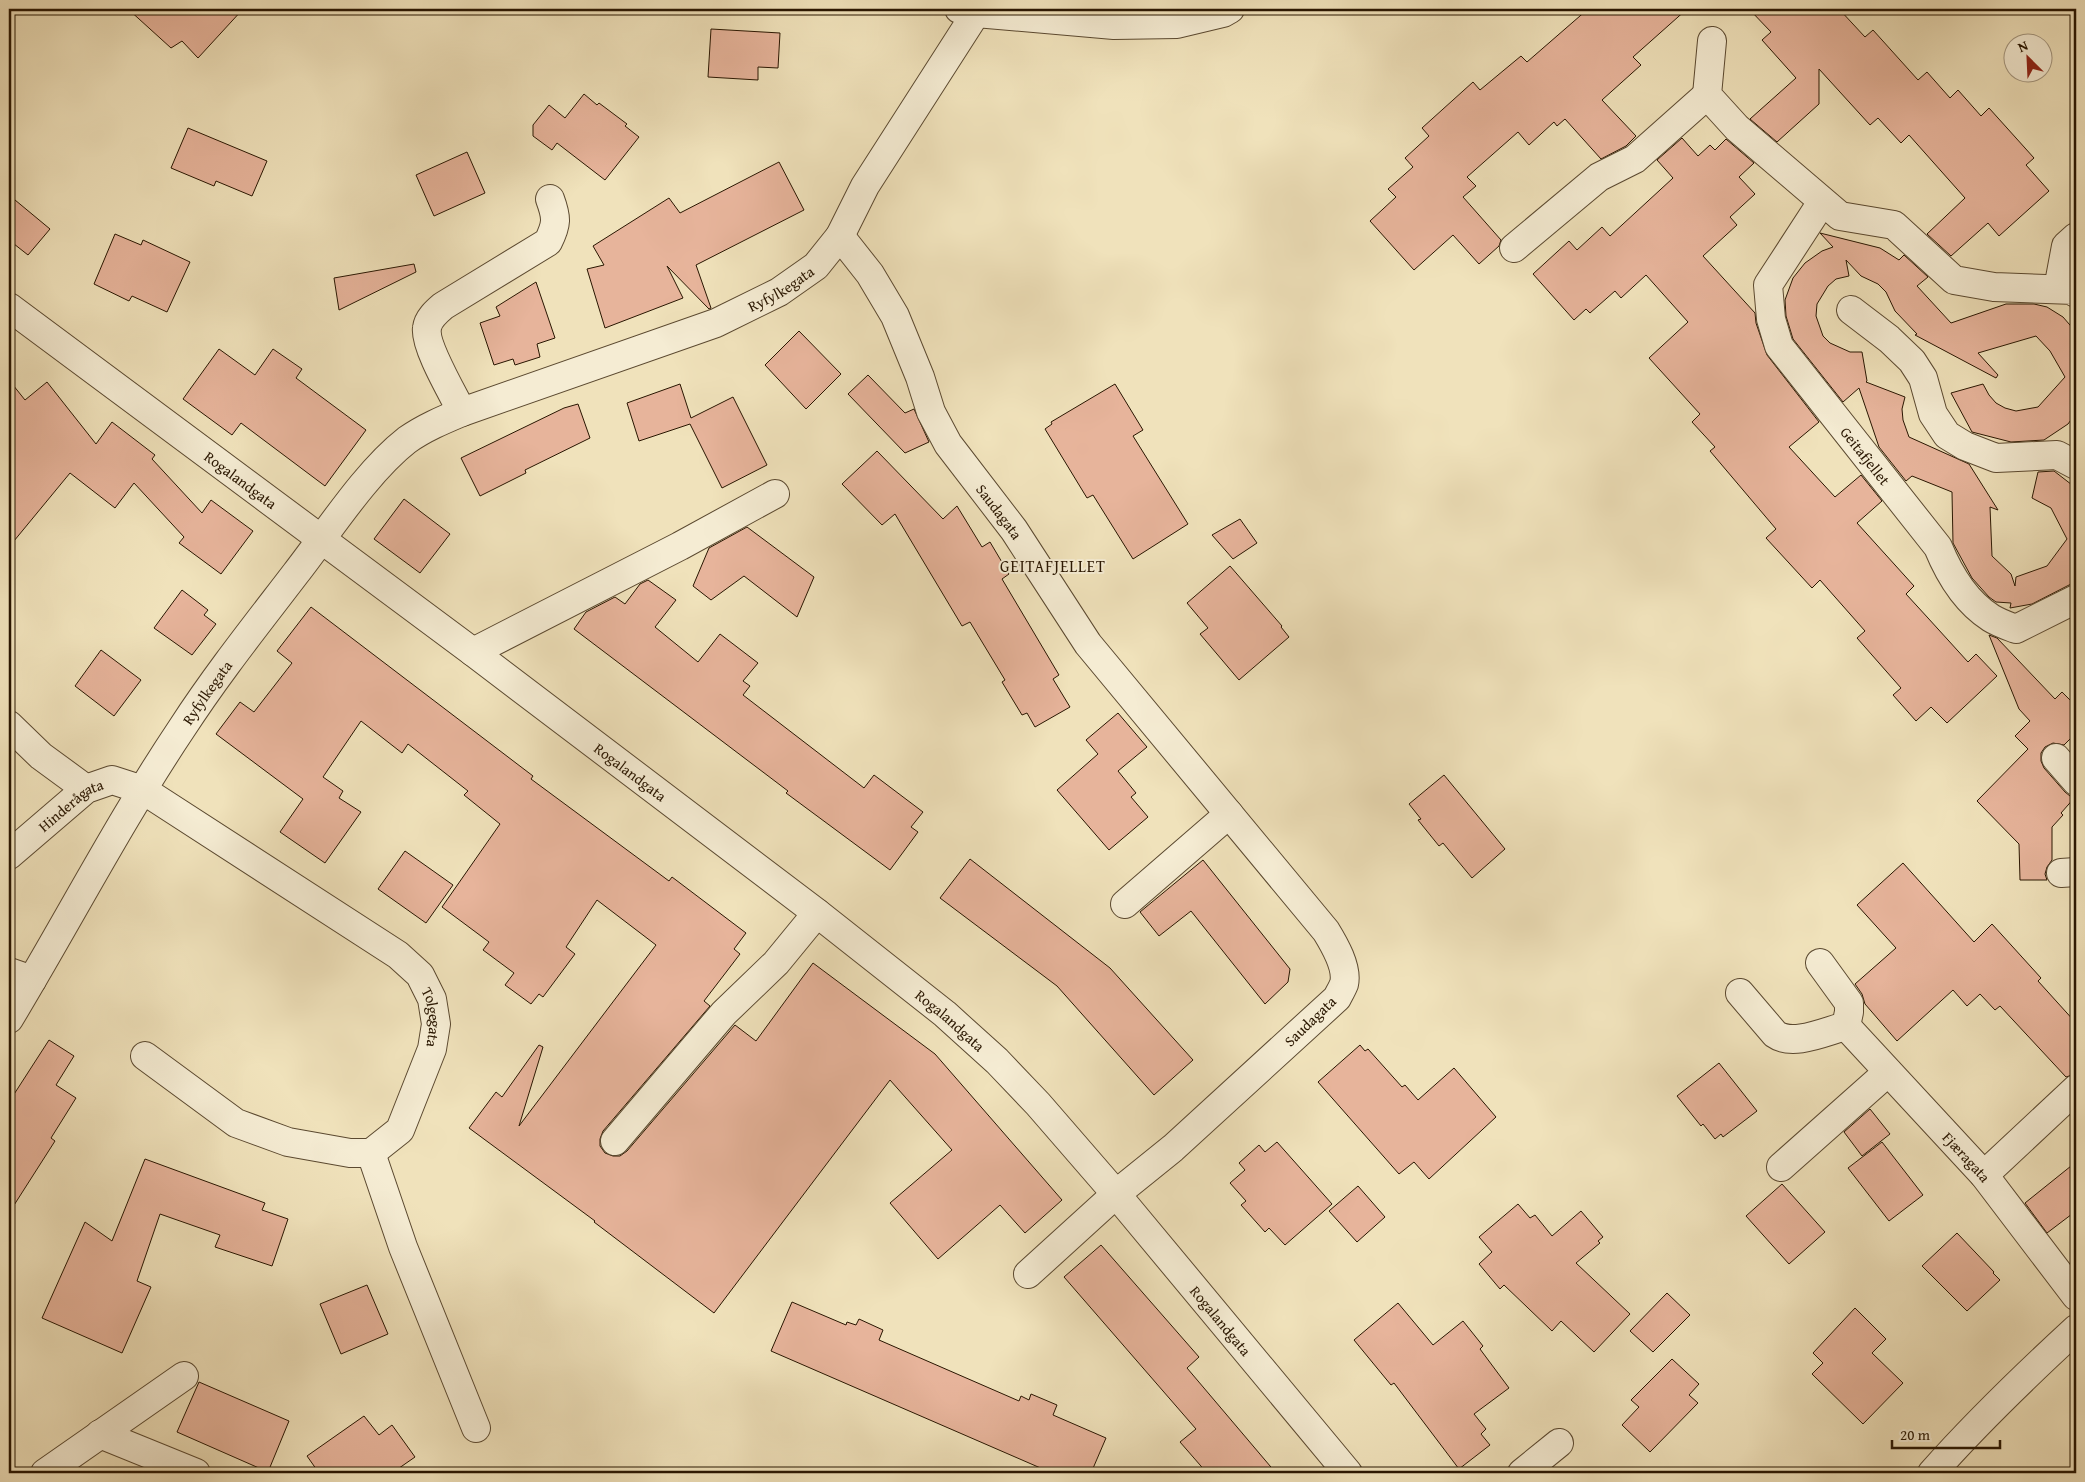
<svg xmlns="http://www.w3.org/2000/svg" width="2085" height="1482" font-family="'Gentium Book Plus',serif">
  <rect width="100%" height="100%" fill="#f0e2bb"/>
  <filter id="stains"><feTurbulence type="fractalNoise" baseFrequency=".004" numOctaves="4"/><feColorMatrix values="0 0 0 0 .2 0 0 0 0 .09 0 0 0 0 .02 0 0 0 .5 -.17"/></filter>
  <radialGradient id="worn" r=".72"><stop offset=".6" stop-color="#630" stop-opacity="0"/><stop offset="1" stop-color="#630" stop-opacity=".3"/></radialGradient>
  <path fill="#e7b49b" stroke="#291601" d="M 128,9 L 243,9 L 198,58 L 182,41 L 171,48 Z
    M 1588,9 L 1687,9 L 1633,57 L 1641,65 L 1602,100 L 1636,136 L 1626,146 L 1601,159 L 1565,119 L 1557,126 L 1554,122 L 1529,145 L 1518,132 L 1467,177 L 1476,186 L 1463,197 L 1501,240 L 1499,246 L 1479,264 L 1453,235 L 1414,270 L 1370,221 L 1396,197 L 1388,189 L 1413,167 L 1405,158 L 1429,136 L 1422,128 L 1473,82 L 1480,90 L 1521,56 L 1527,62 Z
    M 1749,9 L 1839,9 L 1865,37 L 1873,30 L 1918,80 L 1927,72 L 1950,98 L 1958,90 L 1981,116 L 1989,108 L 2034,158 L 2026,165 L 2049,191 L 1999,236 L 1988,223 L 1951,256 L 1927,234 L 1965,198 L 1909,135 L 1901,143 L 1878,118 L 1870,125 L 1819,69 L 1819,104 L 1777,142 L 1750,119 L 1796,78 L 1762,40 L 1771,32 Z
    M 711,29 L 780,33 L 778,68 L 758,67 L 758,80 L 708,77 Z
    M 584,94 L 597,105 L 599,103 L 627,124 L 625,126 L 639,137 L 605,180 L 557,143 L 552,150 L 533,136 L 533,125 L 549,105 L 565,118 Z
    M 188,128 L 267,161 L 252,196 L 216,181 L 214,186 L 171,168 Z
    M 1682,138 L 1698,156 L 1710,145 L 1715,150 L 1726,139 L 1754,163 L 1739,177 L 1755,194 L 1730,217 L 1737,225 L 1703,256 L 1755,313 L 1756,323 L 1767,355 L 1819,422 L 1789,447 L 1835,497 L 1861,475 L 1882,501 L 1857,523 L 1914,586 L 1906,594 L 1928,618 L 1968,662 L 1976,654 L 1997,676 L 1947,723 L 1931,707 L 1916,721 L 1893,695 L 1901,688 L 1857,638 L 1865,631 L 1820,580 L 1812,588 L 1766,538 L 1776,529 L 1710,451 L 1715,447 L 1692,422 L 1700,414 L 1649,358 L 1688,322 L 1646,275 L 1621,298 L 1615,291 L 1590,313 L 1586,309 L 1574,320 L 1533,274 L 1569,241 L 1577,250 L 1602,227 L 1610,236 L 1673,178 L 1657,160 Z
    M 467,152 L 485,193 L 434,216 L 416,175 Z
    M 779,162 L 804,210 L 696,265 L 711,308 L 709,309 L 667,266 L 683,298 L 605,328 L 587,269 L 604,265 L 593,246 L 669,198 L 680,213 Z
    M 9,195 L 50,229 L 28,255 L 9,240 Z
    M 1820,233 L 1880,248 L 1899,260 L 1904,255 L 1928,277 L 1917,286 L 1951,323 L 2006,304 L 2034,304 L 2047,307 L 2063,317 L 2076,332 L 2076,413 L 2068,424 L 2044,440 L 2011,442 L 1972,432 L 1951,393 L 1983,384 L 1989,395 L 1996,403 L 2005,408 L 2016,411 L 2038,407 L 2065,377 L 2050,351 L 2036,336 L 1978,353 L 1998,375 L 1996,378 L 1915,335 L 1917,334 L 1895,311 L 1886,292 L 1878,284 L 1861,276 L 1846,260 L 1849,276 L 1836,279 L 1828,286 L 1817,304 L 1816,316 L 1823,336 L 1830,343 L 1850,352 L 1862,352 L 1867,381 L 1866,382 L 1905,397 L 1902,409 L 1903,420 L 1909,437 L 1969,464 L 1998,510 L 1990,507 L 1992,556 L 2011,574 L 2015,586 L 2016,577 L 2047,566 L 2067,539 L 2051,508 L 2032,498 L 2038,472 L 2054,471 L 2076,488 L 2076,580 L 2071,584 L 2032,604 L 2010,608 L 2011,603 L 1996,602 L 1989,597 L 1972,578 L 1953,543 L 1952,492 L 1912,476 L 1906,481 L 1879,447 L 1859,388 L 1843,402 L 1793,339 L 1786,316 L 1785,300 L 1793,278 L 1805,263 L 1822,251 L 1833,247 Z
    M 115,234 L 141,245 L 143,240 L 190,262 L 167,312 L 132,296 L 129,301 L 94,284 Z
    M 414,264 L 416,272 L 339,310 L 334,278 Z
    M 536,282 L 555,338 L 537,344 L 540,357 L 515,365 L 513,359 L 494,365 L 480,323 L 500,316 L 496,307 Z
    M 799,331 L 841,374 L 806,409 L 765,365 Z
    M 219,349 L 255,375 L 273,349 L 302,369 L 296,378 L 366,430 L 325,486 L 241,423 L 232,435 L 183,399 Z
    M 868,375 L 905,413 L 914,409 L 929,442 L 905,453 L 848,394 Z
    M 9,380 L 25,400 L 47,382 L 96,444 L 112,422 L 155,455 L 152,459 L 202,513 L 211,500 L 253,531 L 221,574 L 179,543 L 184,537 L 134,483 L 115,508 L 70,473 L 9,547 Z
    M 680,384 L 691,418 L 733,397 L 767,465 L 722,488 L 690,424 L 639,441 L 627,403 Z
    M 1115,384 L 1143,430 L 1133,436 L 1188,524 L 1133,559 L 1093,495 L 1087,498 L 1045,429 L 1052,424 L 1051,422 Z
    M 578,404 L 590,438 L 525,470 L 526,473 L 480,496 L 461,458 L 564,408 Z
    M 877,451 L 943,519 L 957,506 L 982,547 L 990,542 L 1009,574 L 1002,579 L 1059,675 L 1053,679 L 1070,707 L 1035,727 L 1027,713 L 1022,715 L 1002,682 L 1005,680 L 970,622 L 962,626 L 895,514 L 882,525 L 842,484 Z
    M 404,499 L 450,534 L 420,573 L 374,539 Z
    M 1240,519 L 1257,543 L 1233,559 L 1212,535 Z
    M 747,527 L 814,577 L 797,617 L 744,576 L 711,600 L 693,586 L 709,548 Z
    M 1230,566 L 1282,626 L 1281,627 L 1289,637 L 1239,680 L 1200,634 L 1208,628 L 1187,603 Z
    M 648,580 L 676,600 L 655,627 L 698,662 L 720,634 L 758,663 L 743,681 L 750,686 L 743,695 L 864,788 L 874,775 L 923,812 L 911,827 L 918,832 L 890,870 L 786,793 L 788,791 L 574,629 L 586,612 L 615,597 L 625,604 L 640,584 Z
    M 182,590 L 208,610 L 204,615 L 216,624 L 192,655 L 154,628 Z
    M 311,607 L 533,776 L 531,779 L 669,881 L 672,877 L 746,933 L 734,949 L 740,954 L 704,1001 L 710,1006 L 603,1131 L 600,1139 L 600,1146 L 605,1153 L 613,1156 L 620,1156 L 627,1151 L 735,1025 L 756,1041 L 813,963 L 935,1054 L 1062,1200 L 1025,1233 L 1000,1205 L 938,1259 L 890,1203 L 952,1150 L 890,1080 L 714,1313 L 594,1222 L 595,1221 L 469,1128 L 496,1092 L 502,1097 L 539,1045 L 543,1047 L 519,1126 L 656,945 L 597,900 L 566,947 L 575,954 L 543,997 L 539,994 L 531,1004 L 505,985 L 514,973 L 483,950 L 489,942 L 442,907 L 500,824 L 464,795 L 468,791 L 408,744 L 402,753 L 361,721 L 323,777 L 343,791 L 339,798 L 361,812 L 325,863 L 280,832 L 303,799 L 216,734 L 240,702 L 254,712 L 292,663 L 277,651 Z
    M 1989,635 L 1997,638 L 2055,699 L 2062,692 L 2076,706 L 2076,733 L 2064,745 L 2053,743 L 2045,747 L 2041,753 L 2041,761 L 2044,768 L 2065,792 L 2070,796 L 2076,796 L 2061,813 L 2063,815 L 2052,827 L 2052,860 L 2047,867 L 2045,874 L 2047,880 L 2020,880 L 2019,844 L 1977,801 L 2028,749 L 2015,736 L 2030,721 L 2019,709 Z
    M 101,650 L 141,680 L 114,716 L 75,686 Z
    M 1118,713 L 1147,747 L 1118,771 L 1136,793 L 1131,797 L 1148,817 L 1109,850 L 1057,790 L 1098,754 L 1086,740 Z
    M 1444,775 L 1505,849 L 1472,878 L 1443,843 L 1439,846 L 1418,820 L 1421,819 L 1409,804 Z
    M 405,851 L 453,885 L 426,923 L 378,889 Z
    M 970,859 L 1110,968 L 1193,1060 L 1154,1095 L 1057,986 L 940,898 Z
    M 1203,860 L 1290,969 L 1288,982 L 1265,1004 L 1191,911 L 1159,936 L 1140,912 Z
    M 1903,863 L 1974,942 L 1992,924 L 2041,978 L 2038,981 L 2076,1023 L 2076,1074 L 2066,1077 L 2000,1006 L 1995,1010 L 1980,994 L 1967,1006 L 1953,990 L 1897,1041 L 1865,1004 L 1862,994 L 1855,984 L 1896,948 L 1857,905 Z
    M 49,1040 L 74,1056 L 56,1085 L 76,1098 L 51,1138 L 55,1141 L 9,1213 L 9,1102 Z
    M 1360,1045 L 1365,1051 L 1368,1049 L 1402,1087 L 1405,1085 L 1418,1100 L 1454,1068 L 1496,1117 L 1429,1179 L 1414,1162 L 1399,1174 L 1318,1082 Z
    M 1719,1063 L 1757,1111 L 1723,1137 L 1721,1134 L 1715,1139 L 1703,1124 L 1701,1126 L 1677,1096 Z
    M 1870,1109 L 1890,1134 L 1862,1156 L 1844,1132 Z
    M 1277,1142 L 1332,1204 L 1285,1245 L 1269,1228 L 1265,1232 L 1241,1205 L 1246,1201 L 1230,1183 L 1245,1170 L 1239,1163 L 1259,1145 L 1265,1152 Z
    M 1882,1142 L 1923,1195 L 1889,1221 L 1848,1168 Z
    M 145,1159 L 265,1203 L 262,1210 L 288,1219 L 272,1266 L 215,1247 L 220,1235 L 160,1214 L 137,1281 L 151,1287 L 122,1353 L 42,1318 L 85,1222 L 112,1241 Z
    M 2076,1162 L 2076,1211 L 2047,1233 L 2025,1203 Z
    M 1782,1184 L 1825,1232 L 1789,1264 L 1746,1216 Z
    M 1358,1186 L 1385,1217 L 1357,1242 L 1329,1211 Z
    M 1518,1204 L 1530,1218 L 1535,1215 L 1552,1236 L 1581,1211 L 1603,1237 L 1598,1241 L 1600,1243 L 1576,1263 L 1630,1314 L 1594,1352 L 1561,1321 L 1552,1331 L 1504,1285 L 1500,1289 L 1479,1264 L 1492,1252 L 1479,1237 Z
    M 1957,1233 L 1994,1272 L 1993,1273 L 2000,1280 L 1967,1311 L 1922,1266 Z
    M 1101,1245 L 1199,1357 L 1187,1368 L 1276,1473 L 1207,1473 L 1180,1442 L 1196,1429 L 1064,1277 Z
    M 367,1285 L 388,1334 L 341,1354 L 320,1304 Z
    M 1667,1293 L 1690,1315 L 1653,1352 L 1630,1331 Z
    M 792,1302 L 846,1325 L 847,1322 L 856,1325 L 859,1319 L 883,1330 L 879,1340 L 1019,1401 L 1021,1396 L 1029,1400 L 1031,1394 L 1057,1405 L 1053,1415 L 1106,1438 L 1091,1473 L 1052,1473 L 771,1351 Z
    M 1398,1303 L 1433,1345 L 1463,1321 L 1483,1346 L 1480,1349 L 1509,1388 L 1474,1414 L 1486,1429 L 1481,1434 L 1490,1445 L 1459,1469 L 1394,1383 L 1391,1385 L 1354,1340 Z
    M 1855,1308 L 1886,1339 L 1872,1353 L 1903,1383 L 1863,1424 L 1812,1374 L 1823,1363 L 1813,1353 Z
    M 1672,1359 L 1699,1384 L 1689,1395 L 1698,1403 L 1650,1452 L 1622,1425 L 1639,1407 L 1631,1400 Z
    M 199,1382 L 289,1421 L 268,1472 L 177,1432 Z
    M 364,1416 L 379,1435 L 392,1425 L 415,1457 L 392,1473 L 319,1473 L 307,1456 Z"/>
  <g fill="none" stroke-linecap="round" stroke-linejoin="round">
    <defs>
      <g id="minor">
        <path d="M 959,9 L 976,13 L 1114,25 L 1177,24 L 1223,13 L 1230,9"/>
        <path d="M 1712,41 L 1707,95 L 1737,128 L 1840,216 L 1894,225 L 1954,280 L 1994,287 L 2074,290 L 2076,293"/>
        <path id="s1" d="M 1822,202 L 1768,285 L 1771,319 L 1779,346 L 1938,547 C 1949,574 1966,602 1991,618 C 1999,623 2008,626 2016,629 L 2076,599"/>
        <path id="s2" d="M 840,236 L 870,274 L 895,316 L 920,377 L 931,412 L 948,444 L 1014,530 L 1088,644 L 1326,931 C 1334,944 1348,968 1344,984 C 1342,989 1339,994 1337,998 L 1173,1148 L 1116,1194 L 1028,1274"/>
        <path d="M 1514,248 L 1599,177 L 1635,159 L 1707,95"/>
        <path d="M 2058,289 L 2066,246 L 2076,237"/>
        <path id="s3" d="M 9,307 L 473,652 L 817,913 L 945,1014 L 997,1061 L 1038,1104 L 1116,1194 L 1348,1473"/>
        <path d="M 1851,310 L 1889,339 L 1912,361 L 1923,378 L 1933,414 L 1947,435 L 1965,446 L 1996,458 L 2057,455 L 2076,465"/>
        <path d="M 462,412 C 453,394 424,345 427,328 C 428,319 436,312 443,306 L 548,242 C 557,224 557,218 550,199"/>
        <path d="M 473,652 L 680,546 L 775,494"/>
        <path d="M 9,725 L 41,756 L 86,789"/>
        <path d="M 2056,758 L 2076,781"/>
        <path id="s4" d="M 9,855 L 86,789 L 112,780 L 143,790 L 398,955 L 420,975 L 432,999 L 436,1024 L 432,1049 L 400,1130 L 371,1153 L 350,1153 L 288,1142 L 236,1123 L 145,1056"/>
        <path d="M 2061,873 L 2076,872"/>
        <path d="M 1125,904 L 1229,814"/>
        <path d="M 9,972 L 32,980"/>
        <path d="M 1740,993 L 1775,1034 C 1793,1047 1826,1031 1846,1026 L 1849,1012 L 1849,1003 L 1820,963"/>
        <path id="s5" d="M 9,1019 C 67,923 119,822 182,728 C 217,674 257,624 296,573 C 328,532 366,472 407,440 C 424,428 443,420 462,412 L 716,323 L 779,292 L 816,266 L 840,236 L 865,186 L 976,13"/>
        <path id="s6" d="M 1846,1026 L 1984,1175 L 2076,1296"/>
        <path d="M 615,1141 L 724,1013 L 776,963 L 817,913"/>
        <path d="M 371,1153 L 403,1247 L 476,1428"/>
        <path d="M 1781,1167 L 1888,1072"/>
        <path d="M 1984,1175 L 2076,1089"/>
        <path d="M 100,1434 L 196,1473"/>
        <path d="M 45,1473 L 184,1376"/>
        <path d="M 1522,1473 L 1559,1443"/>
        <path d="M 1932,1473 C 1977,1422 2026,1375 2076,1329"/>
      </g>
    </defs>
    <use href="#minor" stroke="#5b4930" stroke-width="30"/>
    <use href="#minor" stroke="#f5ecd3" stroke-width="28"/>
  </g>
  <g text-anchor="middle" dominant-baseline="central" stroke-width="4" stroke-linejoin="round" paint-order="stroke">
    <g font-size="15" fill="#291601" stroke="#f5ecd3">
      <text stroke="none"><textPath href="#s5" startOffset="1109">Ryfylkegata</textPath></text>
      <text stroke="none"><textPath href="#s1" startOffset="301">Geitafjellet</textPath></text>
      <text stroke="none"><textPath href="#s3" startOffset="289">Rogalandgata</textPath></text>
      <text stroke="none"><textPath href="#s2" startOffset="321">Saudagata</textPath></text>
      <text stroke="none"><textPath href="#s5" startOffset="382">Ryfylkegata</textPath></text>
      <text stroke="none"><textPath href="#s3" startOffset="776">Rogalandgata</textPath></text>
      <text stroke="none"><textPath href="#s4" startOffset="80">Hinderågata</textPath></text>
      <text stroke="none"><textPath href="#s4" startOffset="540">Tolgegata</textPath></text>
      <text stroke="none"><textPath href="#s3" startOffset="1181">Rogalandgata</textPath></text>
      <text transform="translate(1310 1021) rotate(-44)">Saudagata</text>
      <text stroke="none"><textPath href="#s6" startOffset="178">Fjæragata</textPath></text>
      <text stroke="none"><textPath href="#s3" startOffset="1586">Rogalandgata</textPath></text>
    </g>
    <g font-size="16" letter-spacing="1" fill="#291601" stroke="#f5ecd3">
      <text x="1053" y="566">GEITAFJELLET</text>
    </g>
  </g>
  <rect width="2085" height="1482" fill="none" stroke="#f0e2bb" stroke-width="30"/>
  <rect x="10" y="10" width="2065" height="1462" fill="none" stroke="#291601" stroke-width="2.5"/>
  <rect x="15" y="15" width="2055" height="1452" fill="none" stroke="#291601"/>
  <g transform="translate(2028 58) rotate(336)"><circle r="24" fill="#f5ecd3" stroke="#a3967f"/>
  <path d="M0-4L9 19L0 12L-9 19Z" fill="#8f2418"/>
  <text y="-8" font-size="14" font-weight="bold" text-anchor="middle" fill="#291601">N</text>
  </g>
  <path d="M1892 1440v8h108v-8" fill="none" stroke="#291601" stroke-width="2.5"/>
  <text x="1900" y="1440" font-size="15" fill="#291601" stroke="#f5ecd3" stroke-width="4" paint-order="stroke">20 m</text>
  <rect width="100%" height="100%" filter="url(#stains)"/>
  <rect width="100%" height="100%" fill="url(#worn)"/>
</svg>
